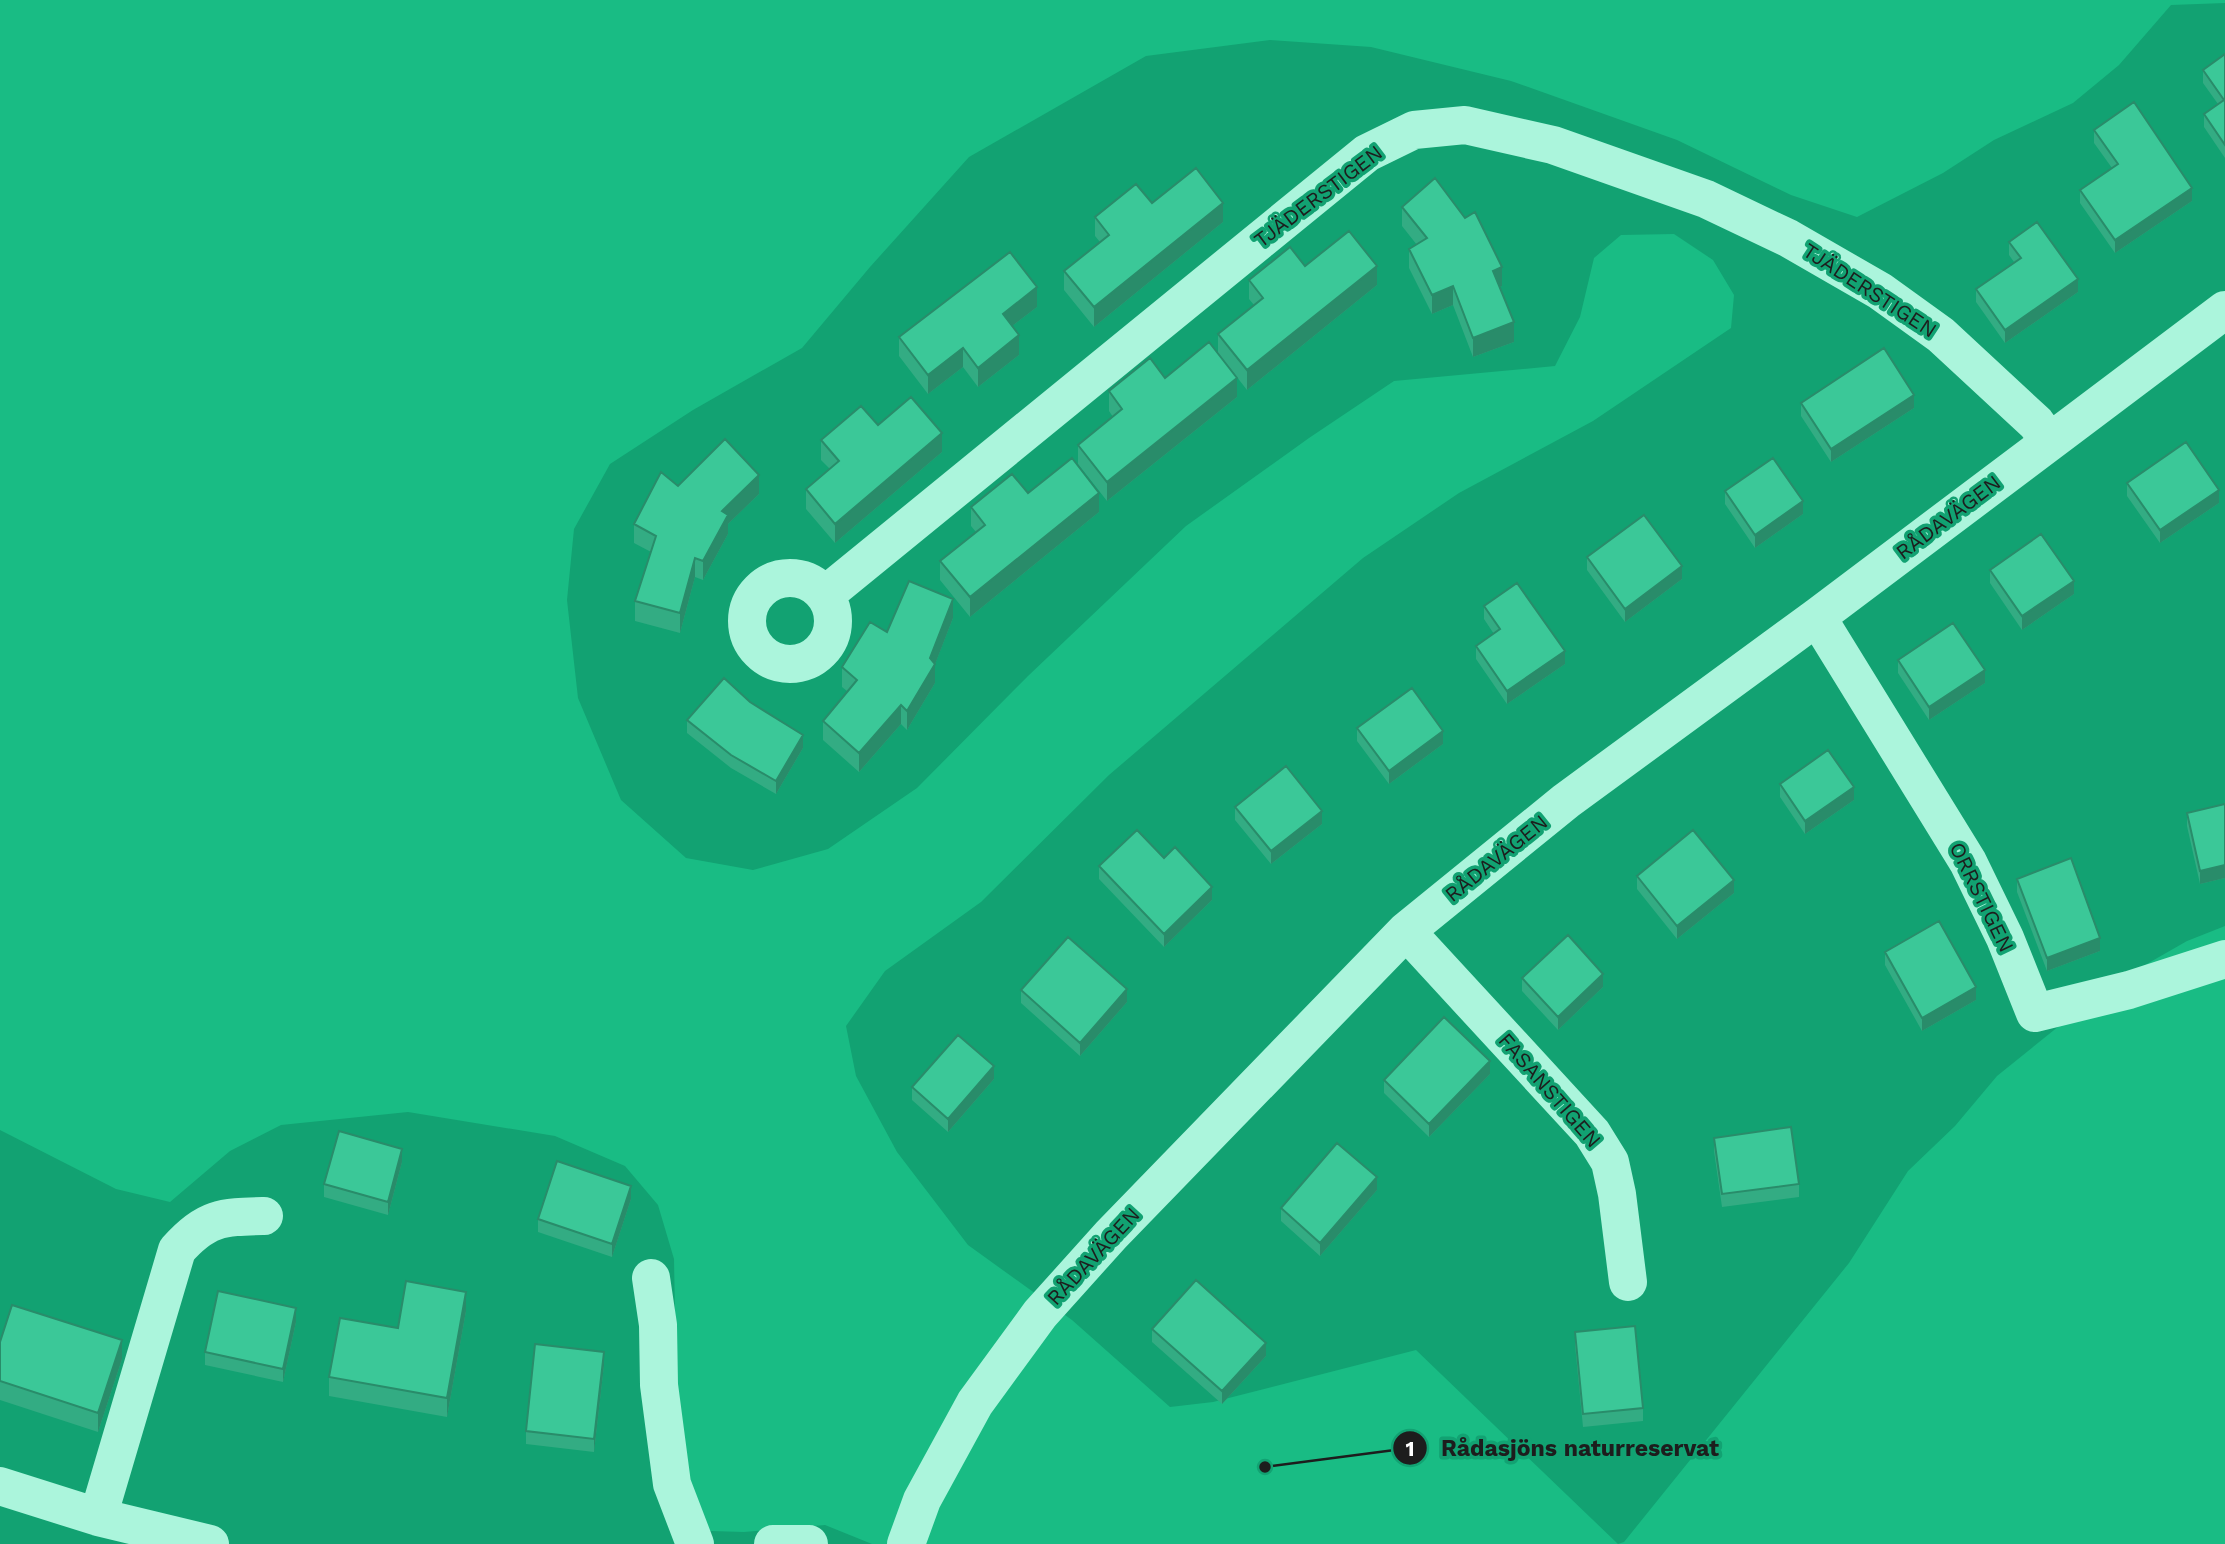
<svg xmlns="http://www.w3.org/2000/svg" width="2225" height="1544" font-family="'Work Sans',sans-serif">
  <rect width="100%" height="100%" fill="#12a272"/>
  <path fill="#19bc84" d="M 0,0 L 2225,0 L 2225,3 L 2171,5 L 2119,65 L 2073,103 L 1994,140 L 1943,173 L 1857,217 L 1791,195 L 1677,140 L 1511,81 L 1371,47 L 1270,40 L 1146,56 L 969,157 L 870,267 L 802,348 L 693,410 L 610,464 L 574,529 L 567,600 L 578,698 L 621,800 L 686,858 L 753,870 L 828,849 L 917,788 L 1028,676 L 1186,526 L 1309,438 L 1394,381 L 1555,366 L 1580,317 L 1594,258 L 1621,235 L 1674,234 L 1713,260 L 1734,295 L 1731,328 L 1593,421 L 1459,493 L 1363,558 L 1109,775 L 981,902 L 885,971 L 846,1026 L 856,1076 L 897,1152 L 968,1245 L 1072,1320 L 1170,1407 L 1213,1402 L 1416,1350 L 1618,1544 L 1624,1542 L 1849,1263 L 1908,1171 L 1955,1126 L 1997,1076 L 2110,985 L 2187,941 L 2225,926 L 2225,1544 L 872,1544 L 825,1525 L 744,1532 L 679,1530 L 674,1259 L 658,1205 L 625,1166 L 555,1136 L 408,1112 L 281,1125 L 230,1151 L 170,1202 L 116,1189 L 0,1130 Z"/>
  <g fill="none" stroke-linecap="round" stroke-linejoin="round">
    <path stroke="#abf5dc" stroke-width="38" d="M747 621a43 43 0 1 1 86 0a43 43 0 1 1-86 0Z
      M 825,595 L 1367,153 L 1414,130 L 1465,125 L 1553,145 L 1706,199 L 1788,238 L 1880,291 L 1941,335 L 2036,423 L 2049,441
      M 1817,617 L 1968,862 L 2005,938 L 2035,1013 L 2129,990 L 2225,959
      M 1406,931 L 1592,1133 L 1610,1162 L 1617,1194 L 1628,1282
      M 651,1278 L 658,1325 L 659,1385 L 672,1484 L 695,1544
      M 0,1486 L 98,1517 L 210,1544
      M 98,1517 L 177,1250 C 206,1217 222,1217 264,1216
      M 773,1544 L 809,1544
      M 906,1544 L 922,1500 L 975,1403 L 1040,1314 L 1111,1235 L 1406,931 L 1566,801 L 1817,617 L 2225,310"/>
  </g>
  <path fill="#33ac83" d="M 2225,54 L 2225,158 L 2204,127 L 2204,114 L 2218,104 L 2203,83 L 2203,70 Z
    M 2094,130 L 2192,201 L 2115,253 L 2080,203 L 2080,190 L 2112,168 L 2094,143 Z
    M 1152,203 L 1223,222 L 1094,327 L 1064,290 L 1064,271 L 1100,242 L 1095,236 L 1095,217 Z
    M 1402,207 L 1502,286 L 1499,287 L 1514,342 L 1473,357 L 1453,305 L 1432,314 L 1409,268 L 1409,249 L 1417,245 L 1402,226 Z
    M 2009,242 L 2078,292 L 2005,343 L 1976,302 L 1976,289 L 2014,262 L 2009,255 Z
    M 1305,266 L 1377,285 L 1247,390 L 1218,353 L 1218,334 L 1254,305 L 1249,299 L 1249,280 Z
    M 1037,307 L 1012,326 L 1019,355 L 978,387 L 963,367 L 928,394 L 899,356 L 899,337 Z
    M 1165,378 L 1237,397 L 1107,501 L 1078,464 L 1078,445 L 1113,417 L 1109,411 L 1109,391 Z
    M 1801,403 L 1914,408 L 1831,462 L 1801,416 Z
    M 821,440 L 942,452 L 835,543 L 806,509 L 806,489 L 830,469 L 821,460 Z
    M 2127,483 L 2219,503 L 2160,543 L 2127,496 Z
    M 678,486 L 759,494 L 728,524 L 728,534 L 703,580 L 695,577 L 680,633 L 635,621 L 635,601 L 651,552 L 634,543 L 634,524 Z
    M 1725,491 L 1803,514 L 1755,548 L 1725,504 Z
    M 1028,493 L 1099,512 L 970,617 L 940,580 L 940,561 L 976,532 L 971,526 L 971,507 Z
    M 1587,557 L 1682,579 L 1625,622 L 1587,570 Z
    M 1990,570 L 2074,594 L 2022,630 L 1990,583 Z
    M 1484,606 L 1565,664 L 1507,704 L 1476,659 L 1476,646 L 1494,634 L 1484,619 Z
    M 953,618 L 935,664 L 935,683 L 907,730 L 901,724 L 859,772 L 823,740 L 823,721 L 847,691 L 842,687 L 842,667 L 887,632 Z
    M 1898,660 L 1985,683 L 1929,720 L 1898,673 Z
    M 750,702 L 803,748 L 776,794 L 731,768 L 687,733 L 687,720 Z
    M 1357,728 L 1443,744 L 1389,784 L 1357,741 Z
    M 1780,784 L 1854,800 L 1805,834 L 1780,797 Z
    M 2225,804 L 2225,878 L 2200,884 L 2187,826 L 2187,813 Z
    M 1235,807 L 1322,824 L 1271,864 L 1235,820 Z
    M 1164,858 L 1212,900 L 1164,947 L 1099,879 L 1099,866 Z
    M 1637,876 L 1734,893 L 1677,939 L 1637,889 Z
    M 2017,879 L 2100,951 L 2047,971 L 2017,892 Z
    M 1885,952 L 1976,1000 L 1922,1031 L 1885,965 Z
    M 1522,978 L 1603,987 L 1558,1030 L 1522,991 Z
    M 1021,990 L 1127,1002 L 1080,1056 L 1021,1003 Z
    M 1490,1074 L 1429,1137 L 1384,1093 L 1384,1080 Z
    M 994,1079 L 948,1132 L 912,1100 L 912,1087 Z
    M 1714,1138 L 1799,1184 L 1799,1197 L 1722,1207 L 1714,1151 Z
    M 402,1162 L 388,1215 L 324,1197 L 324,1184 Z
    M 1377,1190 L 1320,1256 L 1281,1221 L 1281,1208 Z
    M 631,1199 L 612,1257 L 538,1232 L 538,1219 Z
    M 466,1311 L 447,1417 L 329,1396 L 329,1377 L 398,1328 Z
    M 296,1322 L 283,1382 L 205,1365 L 205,1352 Z
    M 1152,1329 L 1266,1356 L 1222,1404 L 1152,1342 Z
    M 1575,1332 L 1643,1408 L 1643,1421 L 1583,1427 L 1575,1345 Z
    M 0,1342 L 122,1359 L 98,1432 L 0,1400 Z
    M 604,1365 L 594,1452 L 526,1444 L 526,1431 Z"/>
  <path fill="#298c6a" d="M 2192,188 L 2192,201 L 2115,253 L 2115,240 Z
    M 1223,203 L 1223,222 L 1094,327 L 1094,307 Z
    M 1377,266 L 1377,285 L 1247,390 L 1247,370 Z
    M 1502,267 L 1502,286 L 1493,290 L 1493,271 Z
    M 2078,279 L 2078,292 L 2005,343 L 2005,330 Z
    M 1453,286 L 1453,305 L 1432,314 L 1432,295 Z
    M 1037,287 L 1037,307 L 1003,333 L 1003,314 Z
    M 1514,322 L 1514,342 L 1473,357 L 1473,338 Z
    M 1019,335 L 1019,355 L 978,387 L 978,368 Z
    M 963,348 L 963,367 L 928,394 L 928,375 Z
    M 1237,378 L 1237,397 L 1107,501 L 1107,482 Z
    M 1914,395 L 1914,408 L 1831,462 L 1831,449 Z
    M 942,433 L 942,452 L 835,543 L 835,524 Z
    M 759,475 L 759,494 L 728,524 L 728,534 L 703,580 L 703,561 L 722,511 Z
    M 2219,490 L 2219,503 L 2160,543 L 2160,530 Z
    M 1099,493 L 1099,512 L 970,617 L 970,597 Z
    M 1803,501 L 1803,514 L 1755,548 L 1755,535 Z
    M 695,558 L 695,577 L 680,633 L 680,613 Z
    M 1682,566 L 1682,579 L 1625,622 L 1625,609 Z
    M 2074,581 L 2074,594 L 2022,630 L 2022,616 Z
    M 953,599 L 953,618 L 934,667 L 935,664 L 935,683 L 907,730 L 907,711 L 930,658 Z
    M 1565,651 L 1565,664 L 1507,704 L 1507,691 Z
    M 1985,670 L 1985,683 L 1929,720 L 1929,707 Z
    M 901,705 L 901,724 L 859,772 L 859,753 Z
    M 1443,731 L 1443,744 L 1389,784 L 1389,771 Z
    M 803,735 L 803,748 L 776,794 L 776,781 Z
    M 1854,787 L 1854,800 L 1805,834 L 1805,821 Z
    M 1322,811 L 1322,824 L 1271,864 L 1271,851 Z
    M 2225,865 L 2225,878 L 2200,884 L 2200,871 Z
    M 1734,880 L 1734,893 L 1677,939 L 1677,926 Z
    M 1212,887 L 1212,900 L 1164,947 L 1164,934 Z
    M 2100,938 L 2100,951 L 2047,971 L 2047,958 Z
    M 1603,974 L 1603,987 L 1558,1030 L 1558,1017 Z
    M 1976,987 L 1976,1000 L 1922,1031 L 1922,1018 Z
    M 1127,989 L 1127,1002 L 1080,1056 L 1080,1043 Z
    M 1490,1061 L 1490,1074 L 1429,1137 L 1429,1124 Z
    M 994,1066 L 994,1079 L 948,1132 L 948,1119 Z
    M 402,1149 L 402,1162 L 388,1215 L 388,1202 Z
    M 1377,1177 L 1377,1190 L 1320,1256 L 1320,1243 Z
    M 631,1186 L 631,1199 L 612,1257 L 612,1244 Z
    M 466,1292 L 466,1311 L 447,1417 L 447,1398 Z
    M 296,1308 L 296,1322 L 283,1382 L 283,1369 Z
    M 122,1340 L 122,1359 L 98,1432 L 98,1413 Z
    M 1266,1343 L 1266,1356 L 1222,1404 L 1222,1391 Z
    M 604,1352 L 604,1365 L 594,1452 L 594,1439 Z"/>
  <path fill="#3bc898" stroke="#298c6a" stroke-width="2" d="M 2225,54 L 2225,145 L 2204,114 L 2224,100 L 2203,70 Z
    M 2134,102 L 2192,188 L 2115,240 L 2080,190 L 2118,164 L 2094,130 Z
    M 1196,168 L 1223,203 L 1094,307 L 1064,271 L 1109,235 L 1095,217 L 1136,184 L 1152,203 Z
    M 1435,178 L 1465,218 L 1475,212 L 1502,267 L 1493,271 L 1514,322 L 1473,338 L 1453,286 L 1432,295 L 1409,249 L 1427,238 L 1402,207 Z
    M 2037,222 L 2078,279 L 2005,330 L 1976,289 L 2021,258 L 2009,242 Z
    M 1349,231 L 1377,266 L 1247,370 L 1218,334 L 1263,298 L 1249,280 L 1290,247 L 1305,266 Z
    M 1010,252 L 1037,287 L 1003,314 L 1019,335 L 978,368 L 963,348 L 928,375 L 899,337 Z
    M 1209,342 L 1237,378 L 1107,482 L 1078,445 L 1122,409 L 1109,391 L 1150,358 L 1165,378 Z
    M 1884,348 L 1914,395 L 1831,449 L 1801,403 Z
    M 911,397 L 942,433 L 835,524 L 806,489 L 839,461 L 821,440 L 861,406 L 878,425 Z
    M 725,439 L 759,475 L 722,511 L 728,515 L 703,561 L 695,558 L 680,613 L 635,601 L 656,536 L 634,524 L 661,472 L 678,486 Z
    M 2186,442 L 2219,490 L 2160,530 L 2127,483 Z
    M 1072,458 L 1099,493 L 970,597 L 940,561 L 985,525 L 971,507 L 1012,474 L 1028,493 Z
    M 1773,458 L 1803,501 L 1755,535 L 1725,491 Z
    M 1644,515 L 1682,566 L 1625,609 L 1587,557 Z
    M 2041,534 L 2074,581 L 2022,616 L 1990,570 Z
    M 909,581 L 953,599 L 930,658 L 935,664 L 907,711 L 901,705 L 859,753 L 823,721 L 857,680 L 842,667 L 870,622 L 887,632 Z
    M 1517,583 L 1565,651 L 1507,691 L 1476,646 L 1500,629 L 1484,606 Z
    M 1953,623 L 1985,670 L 1929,707 L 1898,660 Z
    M 724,678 L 750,702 L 803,735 L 776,781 L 731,755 L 687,720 Z
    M 1412,688 L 1443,731 L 1389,771 L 1357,728 Z
    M 1828,750 L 1854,787 L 1805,821 L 1780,784 Z
    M 1286,766 L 1322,811 L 1271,851 L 1235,807 Z
    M 2225,804 L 2225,865 L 2200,871 L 2187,813 Z
    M 1137,830 L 1164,858 L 1175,847 L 1212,887 L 1164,934 L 1099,866 Z
    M 1693,830 L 1734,880 L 1677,926 L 1637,876 Z
    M 2071,858 L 2100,938 L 2047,958 L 2017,879 Z
    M 1939,921 L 1976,987 L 1922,1018 L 1885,952 Z
    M 1568,935 L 1603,974 L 1558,1017 L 1522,978 Z
    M 1068,937 L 1127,989 L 1080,1043 L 1021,990 Z
    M 1444,1017 L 1490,1061 L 1429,1124 L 1384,1080 Z
    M 958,1035 L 994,1066 L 948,1119 L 912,1087 Z
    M 1791,1127 L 1799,1184 L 1722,1194 L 1714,1138 Z
    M 339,1131 L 402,1149 L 388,1202 L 324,1184 Z
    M 1337,1143 L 1377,1177 L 1320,1243 L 1281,1208 Z
    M 557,1161 L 631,1186 L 612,1244 L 538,1219 Z
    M 1196,1280 L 1266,1343 L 1222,1391 L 1152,1329 Z
    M 406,1281 L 466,1292 L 447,1398 L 329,1377 L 340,1318 L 398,1328 Z
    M 218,1291 L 296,1308 L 283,1369 L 205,1352 Z
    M 12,1305 L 122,1340 L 98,1413 L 0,1381 L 0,1342 Z
    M 1635,1326 L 1643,1408 L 1583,1414 L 1575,1332 Z
    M 535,1344 L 604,1352 L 594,1439 L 526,1431 Z"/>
  <g text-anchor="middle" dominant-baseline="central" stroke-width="7" stroke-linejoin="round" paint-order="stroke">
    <g font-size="21" fill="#1d1d1d" stroke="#12a272">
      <text transform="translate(1318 196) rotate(-37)">TJÄDERSTIGEN</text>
      <text transform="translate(1870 290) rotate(33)">TJÄDERSTIGEN</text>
      <text transform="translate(1948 517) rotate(-37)">RÅDAVÄGEN</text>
      <text transform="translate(1496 858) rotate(-39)">RÅDAVÄGEN</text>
      <text transform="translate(1982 897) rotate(64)">ORRSTIGEN</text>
      <text transform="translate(1550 1090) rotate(49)">FASANSTIGEN</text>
      <text transform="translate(1093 1256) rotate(-47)">RÅDAVÄGEN</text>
    </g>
  </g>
  <path fill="none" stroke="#1d1d1d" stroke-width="2.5" d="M1265 1467L1410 1448"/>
  <g fill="#1d1d1d" stroke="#12a272" stroke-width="2.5">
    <circle cx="1265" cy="1467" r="7"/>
    <circle cx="1410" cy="1448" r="18"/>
  </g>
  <g font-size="21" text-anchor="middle" font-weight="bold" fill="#fff">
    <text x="1410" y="1456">1</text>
  </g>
  <g font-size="23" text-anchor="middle" font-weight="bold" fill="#1d1d1d" stroke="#12a272" stroke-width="7" stroke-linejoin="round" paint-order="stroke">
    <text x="1580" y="1456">Rådasjöns naturreservat</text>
  </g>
</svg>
